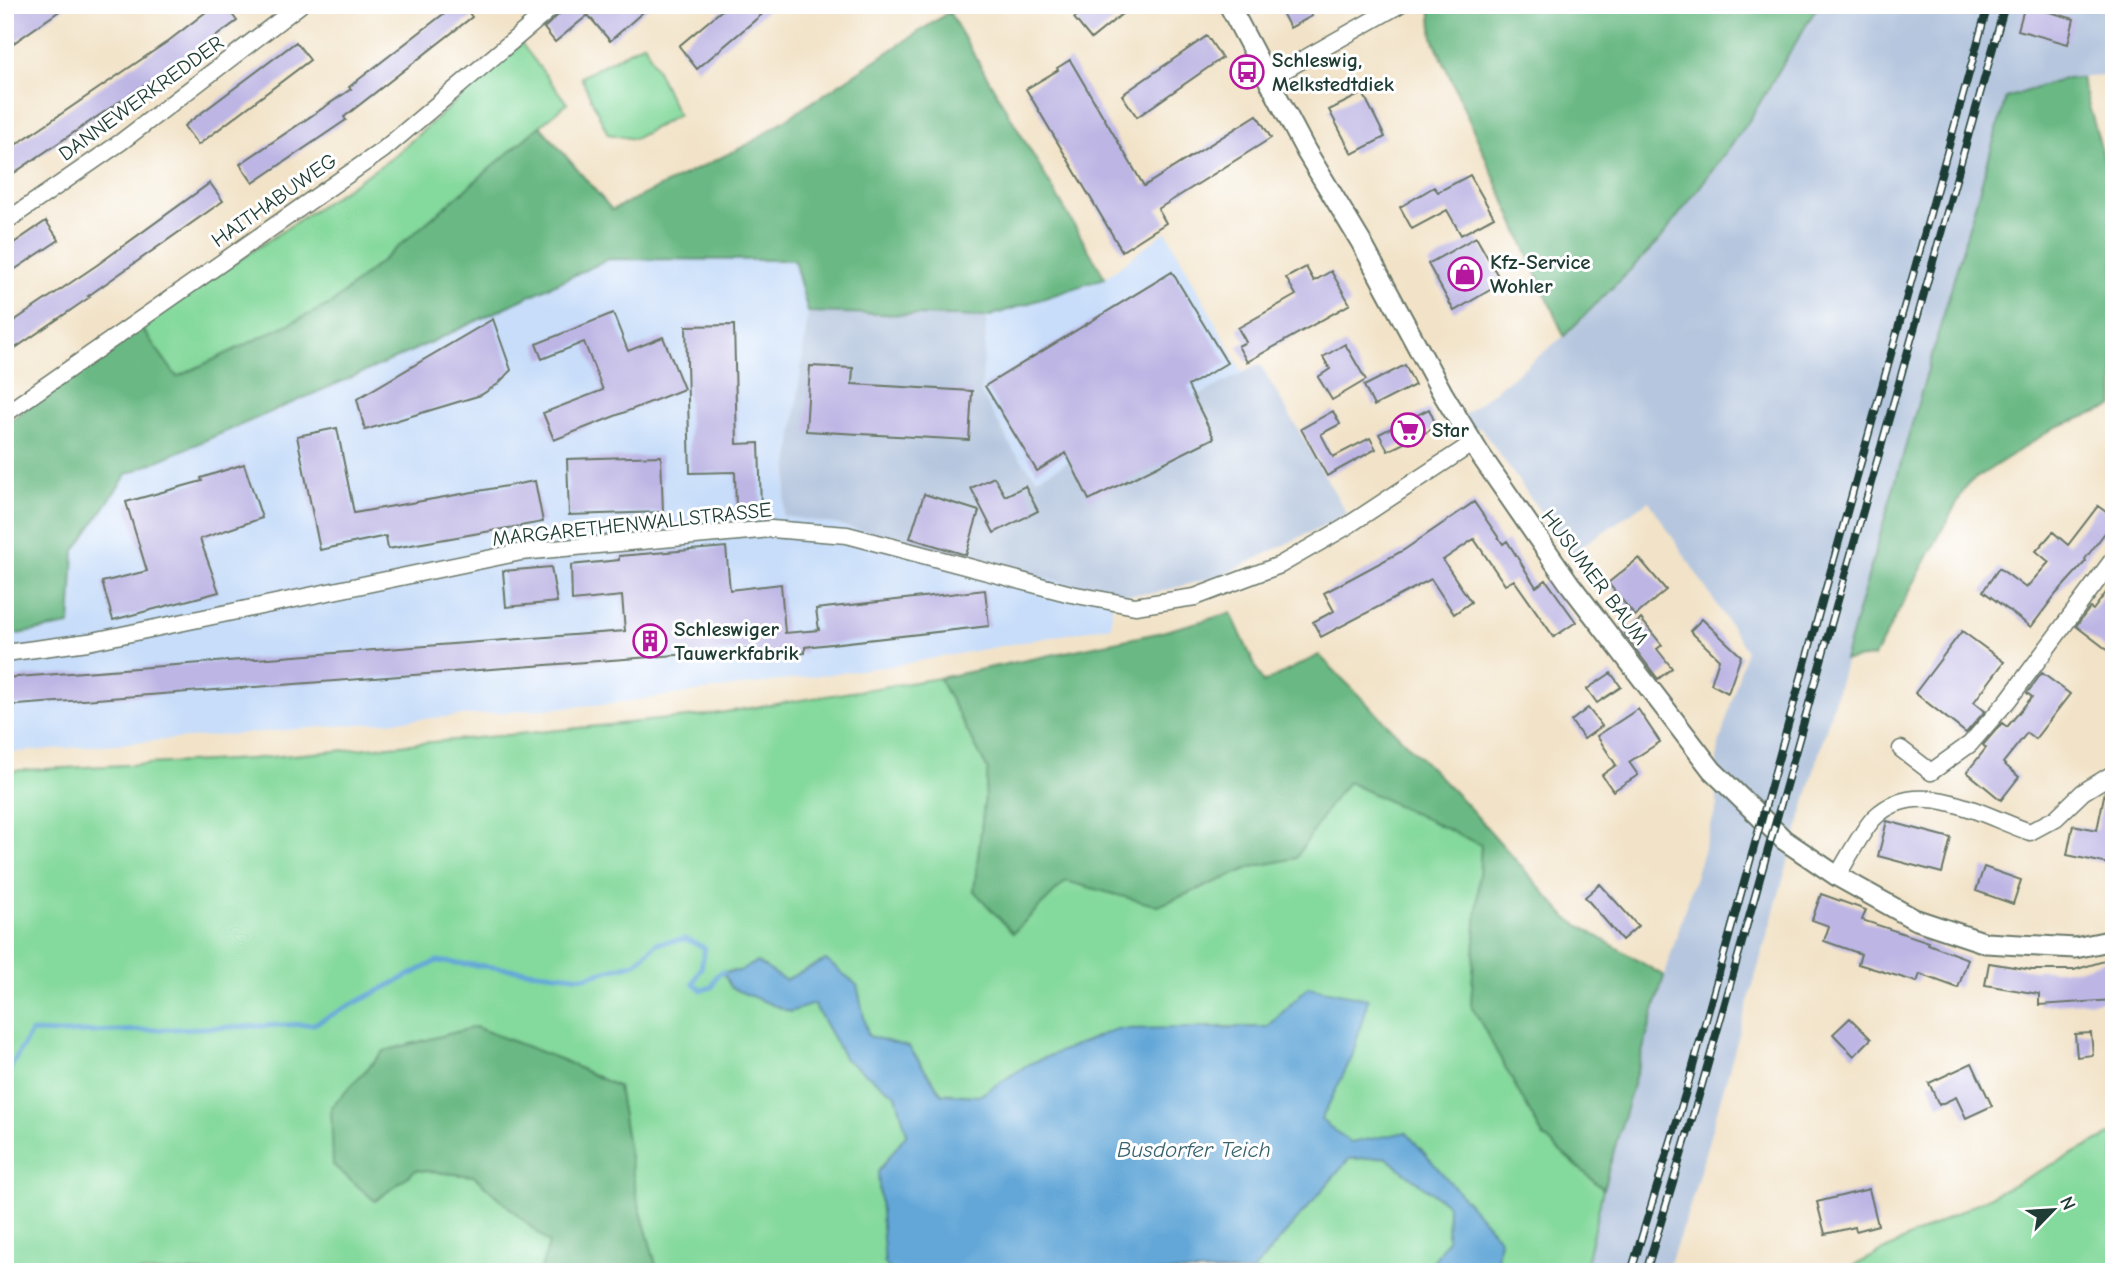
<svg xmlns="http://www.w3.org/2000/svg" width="2119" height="1277" font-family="'Comic Neue',sans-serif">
  <rect width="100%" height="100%" fill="#fff"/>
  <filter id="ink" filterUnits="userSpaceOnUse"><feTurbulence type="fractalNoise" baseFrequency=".0143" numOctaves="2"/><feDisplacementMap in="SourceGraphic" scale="14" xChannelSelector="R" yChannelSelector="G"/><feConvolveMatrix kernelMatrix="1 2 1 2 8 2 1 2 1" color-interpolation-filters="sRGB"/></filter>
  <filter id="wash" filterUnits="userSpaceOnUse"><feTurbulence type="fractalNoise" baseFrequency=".00686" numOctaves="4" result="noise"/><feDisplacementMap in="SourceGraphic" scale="28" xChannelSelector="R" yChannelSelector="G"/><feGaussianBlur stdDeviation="1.57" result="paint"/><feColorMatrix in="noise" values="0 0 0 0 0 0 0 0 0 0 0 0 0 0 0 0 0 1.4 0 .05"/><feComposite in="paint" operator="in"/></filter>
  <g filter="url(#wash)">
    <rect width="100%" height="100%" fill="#f2e3c8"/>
    <path fill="#c7ddf9" d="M 1166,231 L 1243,373 L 1037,478 L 1014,451 L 981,393 L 987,317 L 1105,278 Z
      M 609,259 L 794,260 L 808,312 L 783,516 L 839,525 L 1113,595 L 1111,626 L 897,665 L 606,704 L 5,753 L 5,636 L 70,624 L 74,552 L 127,474 L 401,356 Z"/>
    <path fill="#b5c6de" d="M 1818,5 L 2114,5 L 2114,75 L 2064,79 L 2006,98 L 1690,1206 L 1667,1272 L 1584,1272 L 1603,1189 L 1664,976 L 1717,806 L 1717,752 L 1746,650 L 1649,501 L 1570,554 L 1481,428 L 1450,426 L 1564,336 L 1659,241 L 1747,124 Z
      M 808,312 L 987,317 L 981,393 L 1014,451 L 1037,478 L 1260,364 L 1347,514 L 1223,575 L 1156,593 L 1113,595 L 839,525 L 783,516 Z"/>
    <path fill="#84d99c" stroke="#528b68" stroke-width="2" d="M 521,43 L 567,103 L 331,304 L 177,377 L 140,326 L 392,158 Z
      M 644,43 L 678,115 L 634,139 L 608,134 L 581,77 Z
      M 939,678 L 988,770 L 974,891 L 1066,881 L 1158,906 L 1252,867 L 1295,858 L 1331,803 L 1348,781 L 1481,845 L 1471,1005 L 1543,1136 L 1603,1189 L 1584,1272 L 1495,1272 L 1500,1239 L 1406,1133 L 1351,1144 L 1320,1120 L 1352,1057 L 1308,987 L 1268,1027 L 1200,1027 L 1029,1064 L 979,1096 L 942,1093 L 909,1047 L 868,1036 L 857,985 L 785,981 L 757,962 L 740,971 L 724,972 L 731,988 L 814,1004 L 845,1059 L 896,1095 L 907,1133 L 878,1172 L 885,1264 L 893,1272 L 658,1272 L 636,1194 L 618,1087 L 562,1060 L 475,1027 L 375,1201 L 416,1170 L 474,1176 L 550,1243 L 540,1272 L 5,1272 L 5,771 L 249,759 L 539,732 L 707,715 Z
      M 2114,1133 L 2114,1272 L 1884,1272 L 1882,1270 L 1842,1272 Z
      M 1385,1157 L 1448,1205 L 1447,1240 L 1427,1272 L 1252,1272 L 1349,1159 Z"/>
    <path fill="#6bb984" stroke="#457b5c" stroke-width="2" d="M 1430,5 L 1816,5 L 1817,7 L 1747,124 L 1659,241 L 1564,336 L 1433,38 Z
      M 949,12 L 1105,278 L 987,317 L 808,312 L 794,260 L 609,259 L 401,356 L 127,474 L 74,552 L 70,625 L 5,636 L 5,424 L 140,326 L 177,377 L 331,304 L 540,126 L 612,210 L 747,145 Z
      M 2081,78 L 2114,193 L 2114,406 L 2054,428 L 1967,484 L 1874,657 L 1844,660 L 2006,98 L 2064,79 Z
      M 1231,613 L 1263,683 L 1319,655 L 1467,805 L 1567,918 L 1664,976 L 1603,1189 L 1543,1136 L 1471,1005 L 1481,845 L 1348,782 L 1331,803 L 1296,858 L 1252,867 L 1158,906 L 1066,881 L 1013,933 L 974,891 L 988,770 L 939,678 L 1158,633 Z
      M 475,1027 L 562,1060 L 618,1087 L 636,1194 L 658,1272 L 540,1272 L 549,1243 L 474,1176 L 416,1170 L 375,1201 L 333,1165 L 331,1107 L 384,1051 Z"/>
    <path fill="#64a7d8" stroke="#427286" stroke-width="2" d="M 826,960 L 857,985 L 868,1036 L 909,1047 L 942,1094 L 979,1096 L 1029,1064 L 1116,1029 L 1268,1027 L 1308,987 L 1368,999 L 1352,1057 L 1321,1120 L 1351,1143 L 1406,1132 L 1500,1239 L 1495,1272 L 1427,1272 L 1447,1240 L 1448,1205 L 1385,1157 L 1349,1159 L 1252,1272 L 893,1272 L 885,1264 L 878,1172 L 907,1133 L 896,1095 L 845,1059 L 814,1004 L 790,1012 L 731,988 L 723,972 L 740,971 L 757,962 L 785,980 Z"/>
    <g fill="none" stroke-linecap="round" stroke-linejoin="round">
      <path stroke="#64a7d8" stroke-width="5" d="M 5,1077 L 31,1032 L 60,1033 L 314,1024 L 437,961 L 584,977 L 636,963 L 657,943 L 686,939 L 705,948 L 701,968 L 693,983 L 702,990 L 712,987 L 716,976 L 723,972"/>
    </g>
    <g id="blocks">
      <path fill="#bdb6e4" d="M 11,5 L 68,5 L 5,49 L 5,16 L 14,10 Z
        M 215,5 L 225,5 L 237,21 L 182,61 L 181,60 L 5,179 L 5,152 L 167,42 Z
        M 455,5 L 463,5 L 472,17 L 344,117 L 346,120 L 253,183 L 240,164 L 351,89 L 349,87 Z
        M 569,5 L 651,5 L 610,41 L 588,15 L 555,42 L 544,28 Z
        M 728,5 L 773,5 L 697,69 L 679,46 Z
        M 1090,5 L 1133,5 L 1091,39 L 1074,18 Z
        M 1278,5 L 1306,5 L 1312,16 L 1290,28 Z
        M 2025,5 L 2074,19 L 2068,44 L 2018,30 Z
        M 1207,36 L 1222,58 L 1137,117 L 1122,95 Z
        M 296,42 L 310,60 L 198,145 L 184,126 Z
        M 1070,60 L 1144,186 L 1257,115 L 1271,138 L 1158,209 L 1166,223 L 1122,251 L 1026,89 L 1058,70 L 1057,68 Z
        M 1363,93 L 1385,137 L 1352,154 L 1329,110 Z
        M 1470,175 L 1494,217 L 1461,235 L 1447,210 L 1412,229 L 1400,207 L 1434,187 L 1438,192 Z
        M 210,183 L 223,201 L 88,296 L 90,297 L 5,355 L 5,327 L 97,265 Z
        M 46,221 L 59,240 L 5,276 L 5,249 Z
        M 1476,237 L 1502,283 L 1454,311 L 1428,264 Z
        M 1306,267 L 1314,281 L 1331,271 L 1350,304 L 1247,362 L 1238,346 L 1246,342 L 1238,328 L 1296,295 L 1286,278 Z
        M 1172,272 L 1227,363 L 1188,386 L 1214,438 L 1089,500 L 1066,453 L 1037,471 L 985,386 Z
        M 613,313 L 628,351 L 663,337 L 684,389 L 554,440 L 543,413 L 603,390 L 584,342 L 542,359 L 536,344 Z
        M 493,319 L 511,370 L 498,384 L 481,395 L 365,430 L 357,399 Z
        M 734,325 L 737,444 L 759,443 L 761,509 L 736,509 L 735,472 L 690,473 L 686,326 Z
        M 1345,344 L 1366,380 L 1332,400 L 1318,377 L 1330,369 L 1323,357 Z
        M 1405,365 L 1415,385 L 1374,406 L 1364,386 Z
        M 810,366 L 853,368 L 852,384 L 972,391 L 969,440 L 806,431 Z
        M 1429,409 L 1437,427 L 1388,451 L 1379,434 Z
        M 1333,411 L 1340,424 L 1321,434 L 1333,457 L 1370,438 L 1376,449 L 1327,476 L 1301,429 Z
        M 337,428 L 354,513 L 535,481 L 543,522 L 388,549 L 386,536 L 320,550 L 297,436 Z
        M 661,456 L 663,512 L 569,515 L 567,459 Z
        M 244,464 L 262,518 L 200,539 L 219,592 L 113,620 L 102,582 L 147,571 L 126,502 L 202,481 L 201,478 Z
        M 994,477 L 1005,496 L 1025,486 L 1038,511 L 994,533 L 971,488 Z
        M 924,494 L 979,511 L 966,555 L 910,538 Z
        M 1474,502 L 1503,544 L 1507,541 L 1536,587 L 1546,580 L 1576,622 L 1554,637 L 1514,580 L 1505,585 L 1474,539 L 1443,560 L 1471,602 L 1454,614 L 1431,579 L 1321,637 L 1313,622 L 1334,611 L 1324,593 L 1404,550 Z
        M 2098,506 L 2114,518 L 2114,521 L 2085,559 L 2086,561 L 2056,594 L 2031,627 L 1983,591 L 1999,568 L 2026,588 L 2049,562 L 2036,551 L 2053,532 L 2068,545 Z
        M 726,547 L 730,590 L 781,584 L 785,633 L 819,630 L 816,609 L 985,590 L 989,626 L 805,647 L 805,653 L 756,657 L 755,649 L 5,706 L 5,678 L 625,631 L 622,596 L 572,601 L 571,565 L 619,560 L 619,556 Z
        M 1639,558 L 1666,590 L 1635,616 L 1608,583 Z
        M 551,567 L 557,602 L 506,607 L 503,571 Z
        M 2114,582 L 2114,655 L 2076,626 L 2090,608 L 2093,610 Z
        M 1641,619 L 1662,645 L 1657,649 L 1672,668 L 1658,679 L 1624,634 Z
        M 1702,619 L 1741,656 L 1728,693 L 1711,684 L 1719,659 L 1690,631 Z
        M 1962,631 L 2004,662 L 1974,702 L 1985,711 L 1966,733 L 1915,693 Z
        M 1611,673 L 1621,687 L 1597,703 L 1587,689 Z
        M 2042,673 L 2070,694 L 2035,739 L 2027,733 L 2003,763 L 2019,777 L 2001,800 L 1967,772 L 1986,748 L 1983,745 L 2002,723 L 2007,727 L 2032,697 L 2027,693 Z
        M 1588,708 L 1602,726 L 1584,739 L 1571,721 Z
        M 1638,709 L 1660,742 L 1629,762 L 1638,775 L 1613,791 L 1602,775 L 1616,765 L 1597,736 Z
        M 2114,785 L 2114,865 L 2067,855 L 2073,825 L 2097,830 L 2105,791 Z
        M 1887,821 L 1951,838 L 1942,873 L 1878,856 Z
        M 1984,867 L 2021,880 L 2013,904 L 1976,891 Z
        M 1600,884 L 1638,926 L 1622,940 L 1585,897 Z
        M 1821,894 L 1866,910 L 1862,920 L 1929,942 L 1928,944 L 1968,959 L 1958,988 L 1920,974 L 1917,982 L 1858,964 L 1861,954 L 1824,941 L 1829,926 L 1812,920 Z
        M 2114,958 L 2114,1000 L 2039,1005 L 2039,994 L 1985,985 L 1989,963 L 2032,970 L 2074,970 Z
        M 1850,1018 L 1871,1039 L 1854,1056 L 1833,1034 Z
        M 2091,1033 L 2093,1055 L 2077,1057 L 2075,1034 Z
        M 1972,1063 L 1992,1106 L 1966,1118 L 1956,1097 L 1939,1105 L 1929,1083 Z
        M 1869,1189 L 1878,1225 L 1856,1231 L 1855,1227 L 1825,1234 L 1817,1202 Z"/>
    </g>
  </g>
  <g filter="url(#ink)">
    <use href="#blocks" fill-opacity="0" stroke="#697768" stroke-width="2"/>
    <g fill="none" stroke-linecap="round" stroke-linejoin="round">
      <defs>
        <path id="minor" d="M 1267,80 L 1399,5
          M 5,222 L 121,142 L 300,5
          M 5,414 L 383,150 L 555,5
          M 5,653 L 88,642 L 521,552 L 771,529 L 847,535 L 1071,594 L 1135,606 L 1195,597 L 1280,565 L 1344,528 L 1473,443
          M 1901,749 L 1931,772 L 1970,744 L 2009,699 L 2114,558
          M 1837,876 C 1846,862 1864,827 1875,817 C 1918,775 1983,816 2030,832 L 2056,818 L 2083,792 L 2114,773"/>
        <path id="tertiary" d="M 1229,5 L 1306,151 L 1361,242 L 1443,394 L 1479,453 L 1569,583 L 1712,770 L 1784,840 L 1837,876 L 1914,919 L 1986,943 L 2075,948 L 2114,940"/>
      </defs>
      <use href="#minor" stroke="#697768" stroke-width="19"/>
      <use href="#tertiary" stroke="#697768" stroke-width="23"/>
      <use href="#minor" stroke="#fff" stroke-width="16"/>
      <use href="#tertiary" stroke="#fff" stroke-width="19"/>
      <defs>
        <path id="rail" d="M 1631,1272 L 1687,1088 L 1988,5
          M 1646,1272 L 1700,1092 L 2005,5"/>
      </defs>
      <use href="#rail" stroke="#1f3d34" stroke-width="8"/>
      <use href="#rail" stroke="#fff" stroke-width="5" stroke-dasharray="16" stroke-linecap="butt"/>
    </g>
  </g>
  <defs>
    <symbol id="bus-ring" viewBox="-11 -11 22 22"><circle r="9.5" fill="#fff" stroke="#b5179e" stroke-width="1.5"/><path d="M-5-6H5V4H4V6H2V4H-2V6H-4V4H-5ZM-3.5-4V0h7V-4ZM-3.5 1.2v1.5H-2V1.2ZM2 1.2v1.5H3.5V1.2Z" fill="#b5179e"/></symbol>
    <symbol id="shop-ring" viewBox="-11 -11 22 22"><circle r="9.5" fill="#fff" stroke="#b5179e" stroke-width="1.5"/><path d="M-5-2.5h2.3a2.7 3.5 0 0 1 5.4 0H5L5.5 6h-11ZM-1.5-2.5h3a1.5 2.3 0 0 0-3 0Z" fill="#b5179e"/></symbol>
    <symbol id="supermarket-ring" viewBox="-11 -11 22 22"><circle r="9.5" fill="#fff" stroke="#b5179e" stroke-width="1.5"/><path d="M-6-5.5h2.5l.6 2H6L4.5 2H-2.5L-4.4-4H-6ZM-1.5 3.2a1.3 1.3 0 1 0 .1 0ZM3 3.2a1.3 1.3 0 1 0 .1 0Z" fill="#b5179e"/></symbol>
    <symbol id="building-ring" viewBox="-11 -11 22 22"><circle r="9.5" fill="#fff" stroke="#b5179e" stroke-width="1.5"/><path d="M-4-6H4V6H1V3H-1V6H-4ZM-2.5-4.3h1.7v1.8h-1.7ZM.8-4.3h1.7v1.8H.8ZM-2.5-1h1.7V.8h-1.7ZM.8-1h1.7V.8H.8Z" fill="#b5179e"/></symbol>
  </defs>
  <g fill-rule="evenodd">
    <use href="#bus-ring" x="1228" y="53" width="38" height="38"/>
    <use href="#shop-ring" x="1446" y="255" width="38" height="38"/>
    <use href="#supermarket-ring" x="1389" y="411" width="38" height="38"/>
    <use href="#building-ring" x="631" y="622" width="38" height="38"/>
  </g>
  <g text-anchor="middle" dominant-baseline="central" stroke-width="6" stroke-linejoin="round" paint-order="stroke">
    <g font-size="21" font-weight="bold" fill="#1f3d34" stroke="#fff" text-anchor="start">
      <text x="1272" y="60">Schleswig,<tspan x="1272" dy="24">Melkstedtdiek</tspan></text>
      <text x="1490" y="262">Kfz-Service<tspan x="1490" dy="24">Wohler</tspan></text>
      <text x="1432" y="430">Star</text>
      <text x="674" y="629">Schleswiger<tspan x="674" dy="24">Tauwerkfabrik</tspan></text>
    </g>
    <g font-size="21" fill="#1f3d34" stroke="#fff">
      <text transform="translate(141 98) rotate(-36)">DANNEWERKREDDER</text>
      <text transform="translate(274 200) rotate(-35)">HAITHABUWEG</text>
      <text transform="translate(632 524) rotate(-6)">MARGARETHENWALLSTRASSE</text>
      <text transform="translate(1595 577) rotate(53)">HUSUMER BAUM</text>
    </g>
    <g font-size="23" font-style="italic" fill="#37626d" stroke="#fff">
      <text x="1194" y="1149">Busdorfer Teich</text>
    </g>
  </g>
  <rect width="2119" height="1277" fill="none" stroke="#fff" stroke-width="28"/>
  <g transform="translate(2053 1210) rotate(65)" stroke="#ffffff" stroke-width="5" paint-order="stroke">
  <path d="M0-5L12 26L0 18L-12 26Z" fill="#1f3d34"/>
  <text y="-10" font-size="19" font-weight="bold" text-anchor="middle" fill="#1f3d34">N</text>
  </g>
</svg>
